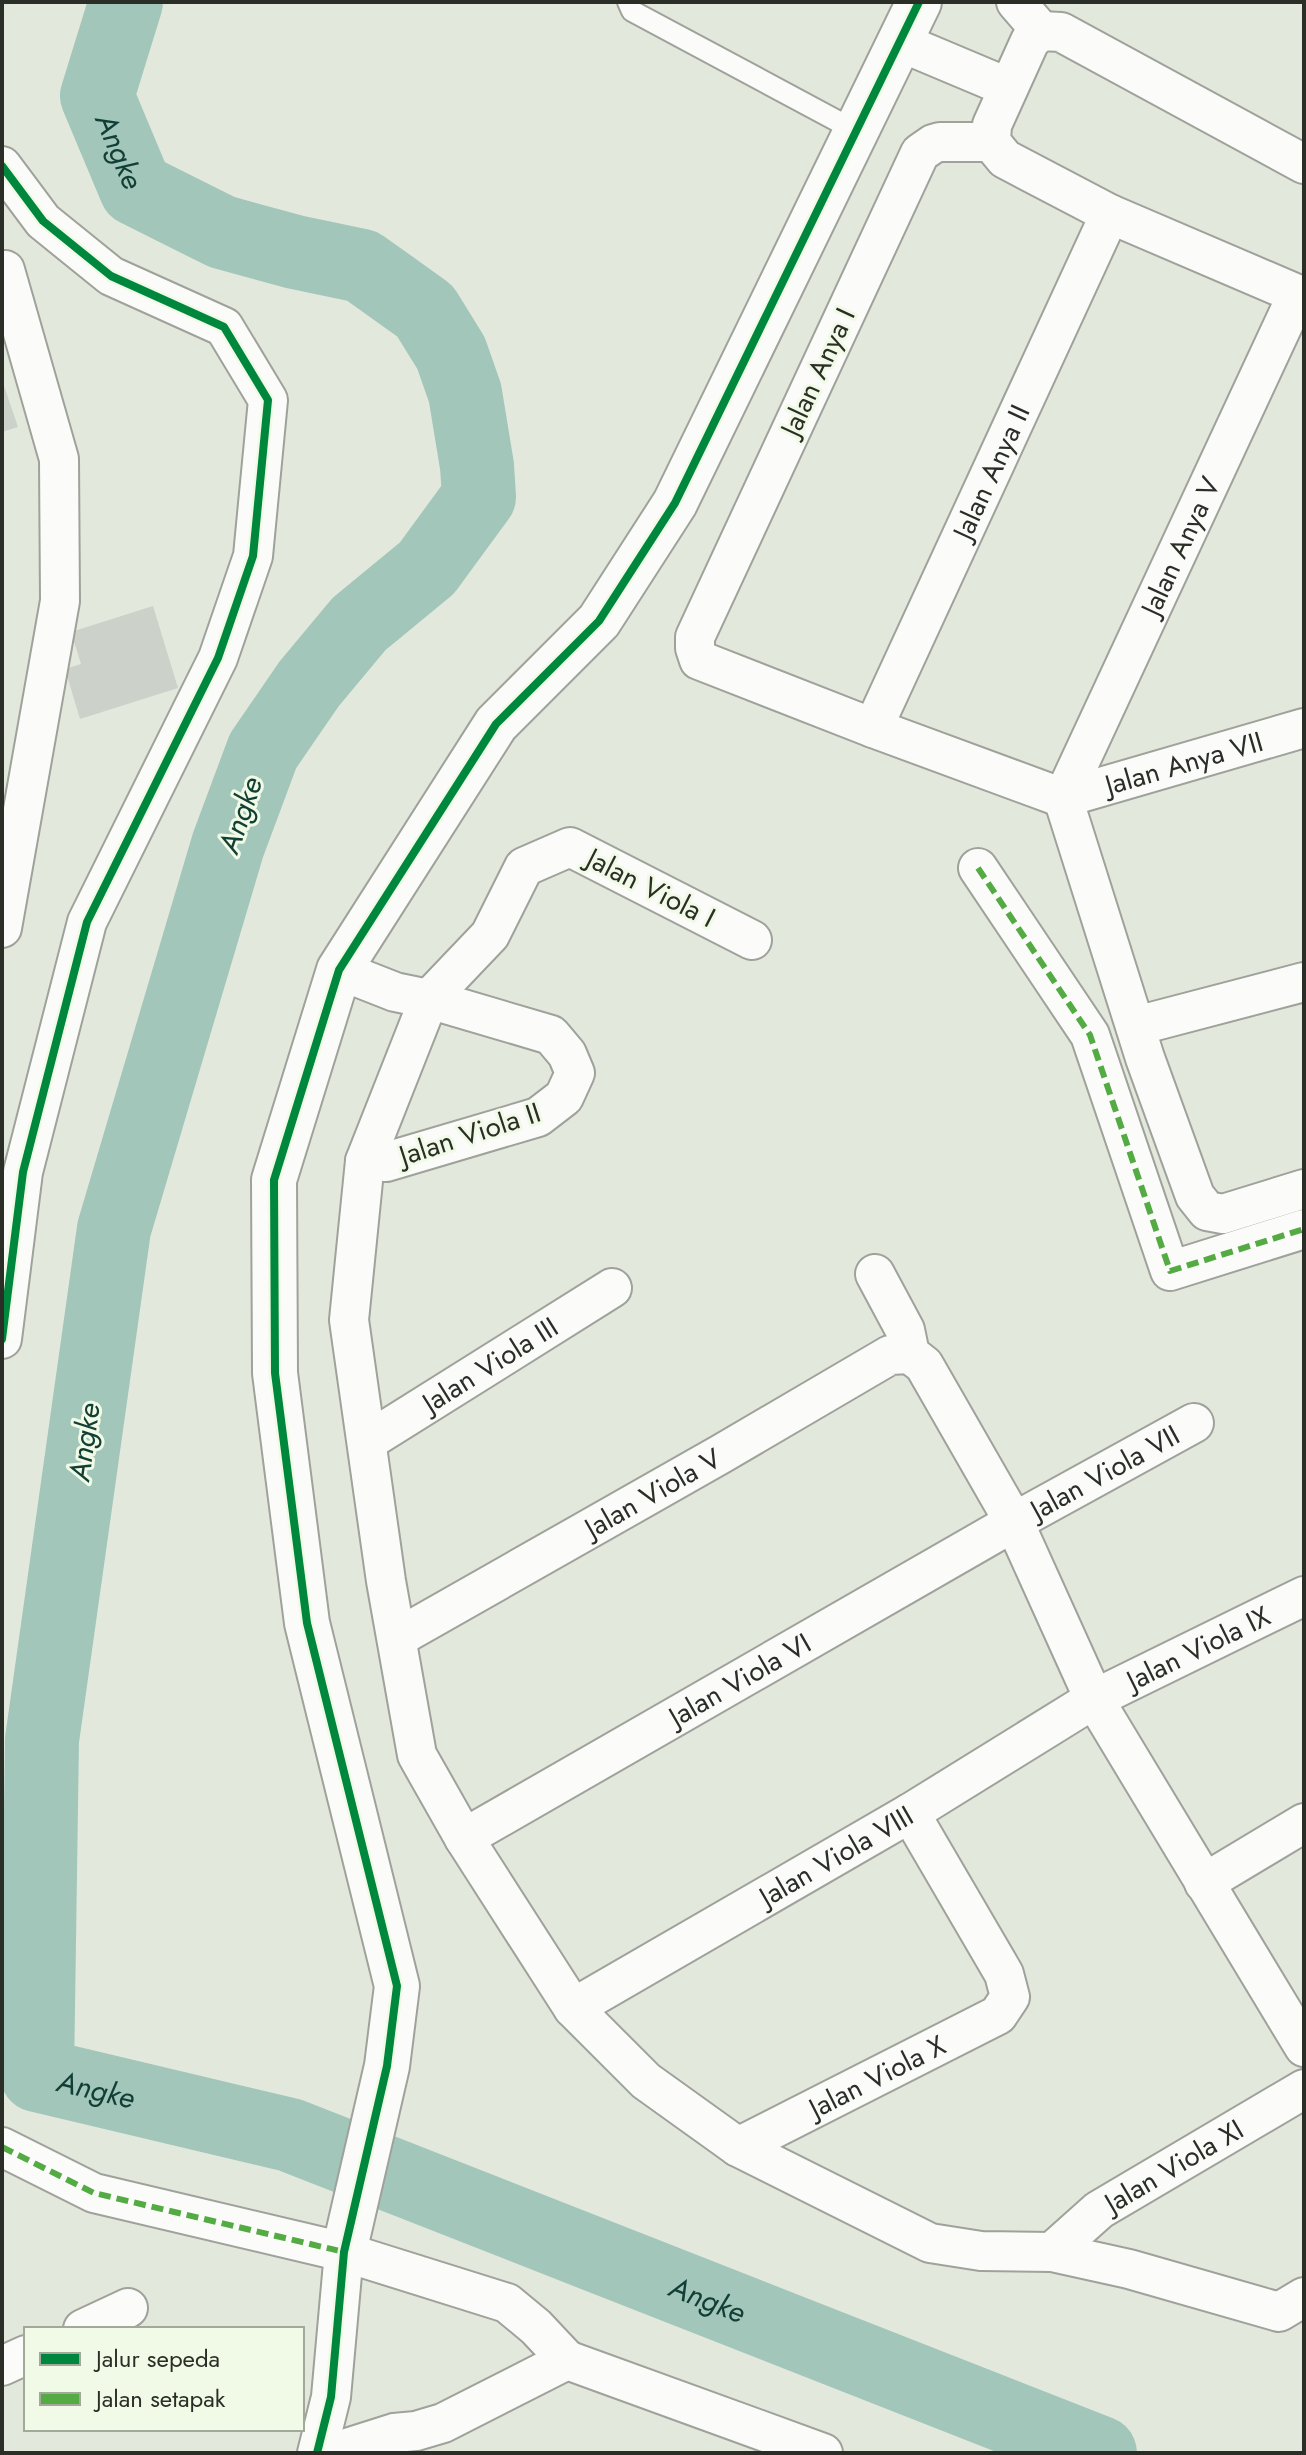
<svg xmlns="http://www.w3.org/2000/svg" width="1306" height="2455" font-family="Jost,sans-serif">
  <rect width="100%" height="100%" fill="#e3e8dd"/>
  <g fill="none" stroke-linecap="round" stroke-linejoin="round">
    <path stroke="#a3c6bb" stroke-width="74" id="s1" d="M 126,2 L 97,96 L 136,189 L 222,232 L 295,252 L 362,266 L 425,311 L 451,353 L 465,393 L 477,466 L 479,497 L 427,568 L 359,624 L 309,684 L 263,751 L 228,845 L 114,1229 L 42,1740 L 37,2075 L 290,2135 L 1100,2453"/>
  </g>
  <path fill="#ccd1ca" d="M 2,380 L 18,427 L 2,432 Z
    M 153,606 L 178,688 L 80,719 L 65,669 L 81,664 L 71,632 Z"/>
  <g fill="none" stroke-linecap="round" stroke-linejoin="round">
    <defs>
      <path id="service" d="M 628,2 L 632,11 L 856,131"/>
      <g id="minor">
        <path d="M 1016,2 L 1041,31"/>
        <path d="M 900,42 L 1007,87"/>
        <path d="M 991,142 L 940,142 L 933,144 L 920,153 L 695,637 L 695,648 L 699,660 L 873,728 L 1063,798"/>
        <path d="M 1304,164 L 1061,32 L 1041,31 L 1030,41 L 992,125 L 991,142 L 1005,159 L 1110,214 L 1304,297"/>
        <path d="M 2,166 L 43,221 L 111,276 L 224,327 L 268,400 L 253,556 L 218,658 L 87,922 L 23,1172 L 2,1339"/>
        <path d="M 2,270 L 5,270 L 59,459 L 60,601 L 2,928"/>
        <path id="s2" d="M 873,728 L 1110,214"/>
        <path id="s3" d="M 1063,798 L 1297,295"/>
        <path d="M 1063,798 L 1145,1058 L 1195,1196 L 1207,1211 L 1223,1214 L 1304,1189"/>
        <path id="s4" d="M 1063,798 L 1304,728"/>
        <path d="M 978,868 L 1090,1035 L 1170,1271 L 1304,1229"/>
        <path d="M 752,940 L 570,847 L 524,867 L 490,935 L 429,999 L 365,1161 L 349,1320 L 386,1581 L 417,1755 L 464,1838 L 573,2008 L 646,2081 L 738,2147 L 930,2243 L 981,2251 L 1052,2252 L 1129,2269 L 1279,2312 L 1304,2297"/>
        <path d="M 339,970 L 395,992 L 429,999 L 551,1035 L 567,1054 L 575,1073 L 564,1097 L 538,1117 L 386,1162 L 365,1161"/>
        <path d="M 1136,1026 L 1304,982"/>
        <path d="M 875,1274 L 905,1330 L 910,1354 L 924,1365 L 1014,1522 L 1094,1699 L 1304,2047"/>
        <path id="s5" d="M 368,1441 L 612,1288"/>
        <path id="s6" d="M 397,1638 L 721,1454 L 890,1355 L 910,1354"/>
        <path id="s7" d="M 464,1838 L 1014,1522 L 1194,1423"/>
        <path d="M 1204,1883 L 1304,1823"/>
        <path id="s8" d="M 573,2008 L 910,1813 L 1094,1699 L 1304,1596"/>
        <path d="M 2,2147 L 94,2193 L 344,2252 L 507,2303 L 536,2327 L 567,2360"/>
        <path id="s9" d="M 738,2147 L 998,2015 L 1010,1997 L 1004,1974 L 910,1813"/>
        <path id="s10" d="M 1052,2252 L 1099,2210 L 1304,2089"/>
        <path d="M 83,2329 L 128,2308"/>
        <path d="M 2,2366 L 26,2355"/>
        <path d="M 317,2453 L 331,2397 L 344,2252"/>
        <path d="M 331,2453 L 394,2433 L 416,2431 L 443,2423 L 567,2360 L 823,2453"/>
      </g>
      <path id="tertiary" d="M 344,2252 L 387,2066 L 397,1986 L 307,1623 L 275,1373 L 274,1180 L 339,970 L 496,724 L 599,621 L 675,503 L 919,2"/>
    </defs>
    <use href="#service" stroke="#9ea29a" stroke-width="24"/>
    <use href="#minor" stroke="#9ea29a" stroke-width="42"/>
    <use href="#tertiary" stroke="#9ea29a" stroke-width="48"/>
    <use href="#service" stroke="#fbfcfa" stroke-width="20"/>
    <use href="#minor" stroke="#fbfcfa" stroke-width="38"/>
    <use href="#tertiary" stroke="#fbfcfa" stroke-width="44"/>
    <path stroke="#54ab44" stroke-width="6" stroke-dasharray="12 6" stroke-linecap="butt" d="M 978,868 L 1090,1035 L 1170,1271 L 1304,1229
      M 2,2147 L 94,2193 L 344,2252"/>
    <defs>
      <path id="cycleway" d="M 2,166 L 43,221 L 111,276 L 224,327 L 268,400 L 253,556 L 218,658 L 87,922 L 23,1172 L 2,1339
        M 317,2453 L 331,2397 L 344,2252 L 387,2066 L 397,1986 L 307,1623 L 275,1373 L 274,1180 L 339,970 L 496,724 L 599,621 L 675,503 L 919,2"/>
    </defs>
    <use href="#cycleway" stroke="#f1fae6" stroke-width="13"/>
    <use href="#cycleway" stroke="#00873e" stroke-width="8"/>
  </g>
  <g text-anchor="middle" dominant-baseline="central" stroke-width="6" stroke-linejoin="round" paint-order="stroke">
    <g font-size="28" fill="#2b2e27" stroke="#f1fae6">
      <text transform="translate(818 372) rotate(-65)">Jalan Anya I</text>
      <text stroke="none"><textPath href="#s2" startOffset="282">Jalan Anya II</textPath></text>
      <text stroke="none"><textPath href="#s3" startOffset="278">Jalan Anya V</textPath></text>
      <text stroke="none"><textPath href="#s4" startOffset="126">Jalan Anya VII</textPath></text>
      <text transform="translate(651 888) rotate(27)">Jalan Viola I</text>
      <text transform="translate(470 1134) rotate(-18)">Jalan Viola II</text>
      <text stroke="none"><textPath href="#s5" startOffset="144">Jalan Viola III</textPath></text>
      <text stroke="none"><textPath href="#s7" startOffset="738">Jalan Viola VII</textPath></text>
      <text stroke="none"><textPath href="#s6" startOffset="294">Jalan Viola V</textPath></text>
      <text stroke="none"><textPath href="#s8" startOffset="722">Jalan Viola IX</textPath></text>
      <text stroke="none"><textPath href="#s7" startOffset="318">Jalan Viola VI</textPath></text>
      <text stroke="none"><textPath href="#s8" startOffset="304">Jalan Viola VIII</textPath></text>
      <text stroke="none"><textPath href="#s9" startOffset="156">Jalan Viola X</textPath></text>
      <text stroke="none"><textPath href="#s10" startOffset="150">Jalan Viola XI</textPath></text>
    </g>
    <g font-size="30" font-style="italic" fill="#113e35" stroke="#f1fae6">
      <text stroke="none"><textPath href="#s1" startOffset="158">Angke</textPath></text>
      <text transform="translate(240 815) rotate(-71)">Angke</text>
      <text transform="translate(84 1442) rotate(-82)">Angke</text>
      <text stroke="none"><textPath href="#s1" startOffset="2462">Angke</textPath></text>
      <text stroke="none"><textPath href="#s1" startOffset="3110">Angke</textPath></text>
    </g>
  </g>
  <rect width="1306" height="2455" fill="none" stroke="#2b2e27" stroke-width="8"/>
  <rect x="24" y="2327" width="280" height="104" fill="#f1fae6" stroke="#a2a89a" stroke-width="2"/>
  <rect x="40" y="2353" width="40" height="12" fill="#00873e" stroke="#a2a89a" stroke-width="2"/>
  <text x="96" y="2367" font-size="24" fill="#2b2e27">Jalur sepeda</text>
  <rect x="40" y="2393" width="40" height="12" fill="#54ab44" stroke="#a2a89a" stroke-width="2"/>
  <text x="96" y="2407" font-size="24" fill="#2b2e27">Jalan setapak</text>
</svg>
